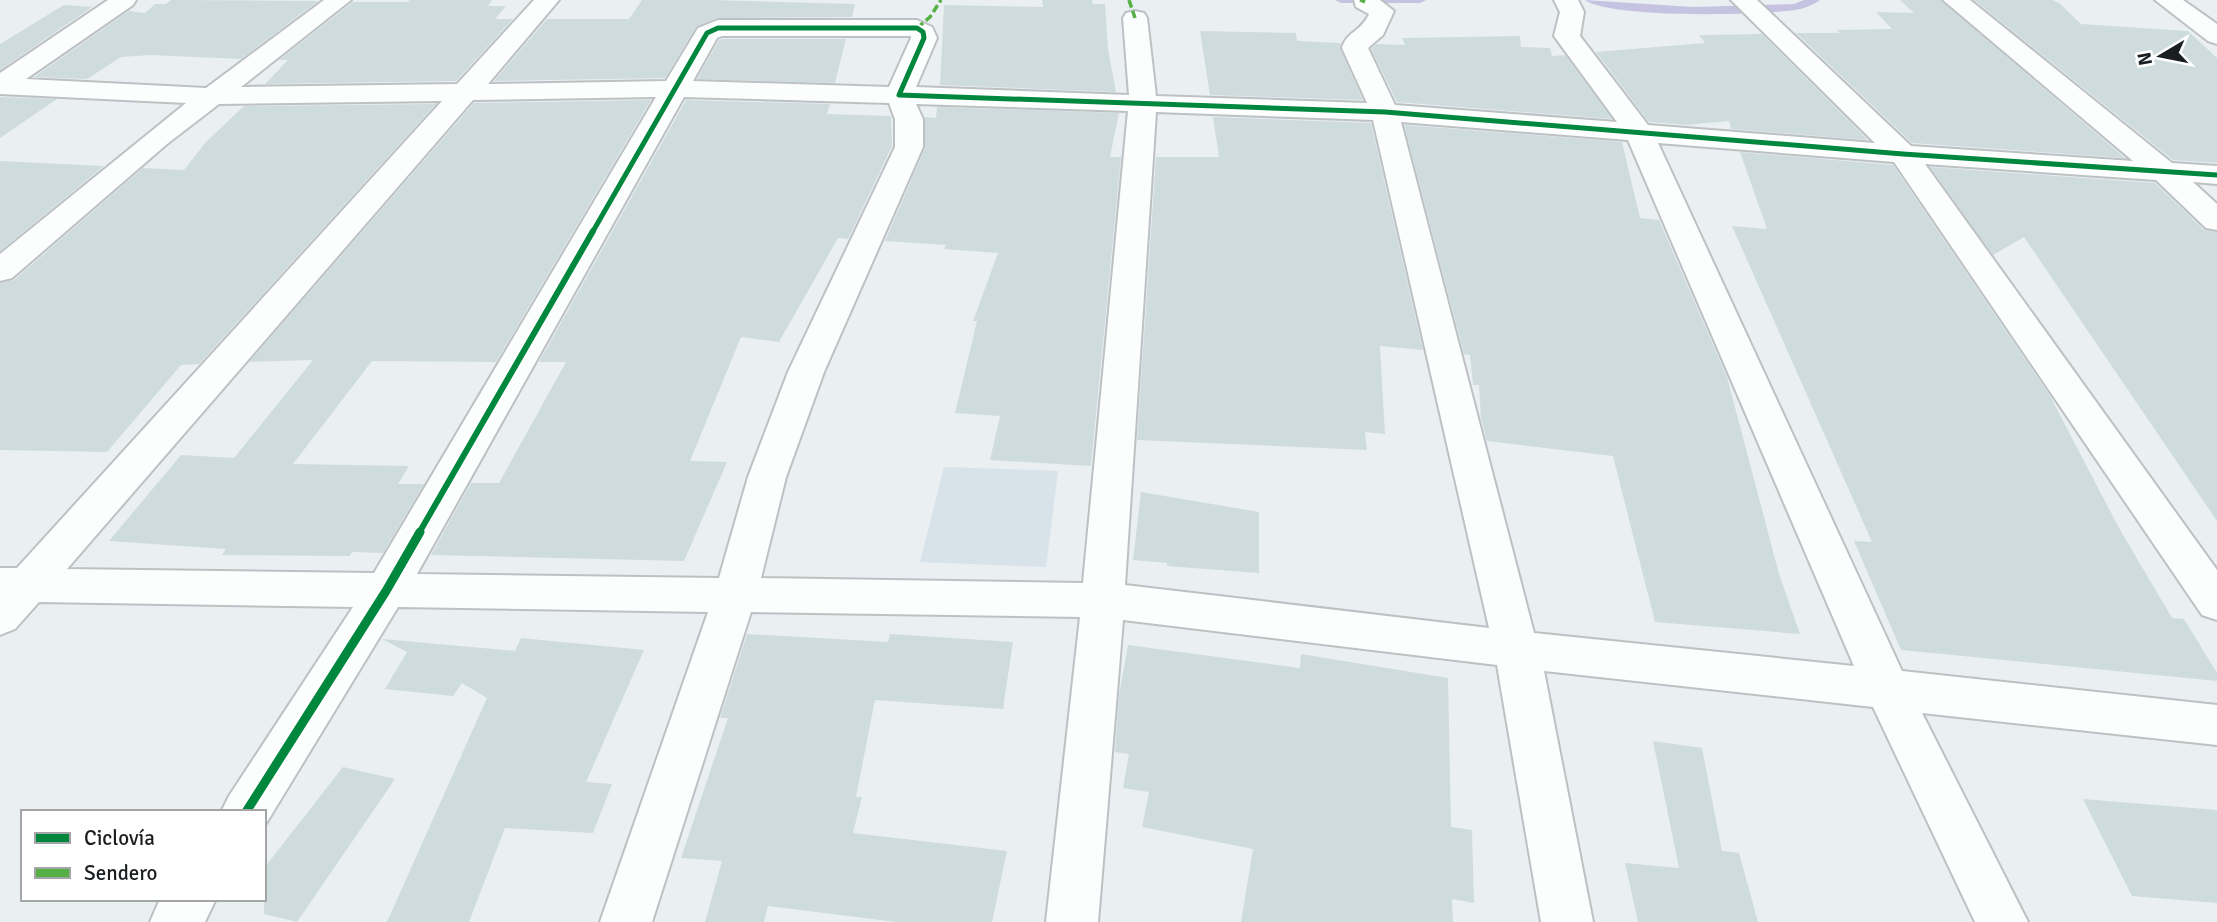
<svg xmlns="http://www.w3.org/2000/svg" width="2217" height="922" font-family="Signika,sans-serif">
  <rect width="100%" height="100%" fill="#eaeff2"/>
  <path fill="#d7e3e9" d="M 944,467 L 1058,471 L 1046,567 L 920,562 Z"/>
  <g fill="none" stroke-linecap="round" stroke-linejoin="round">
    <path fill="#c6c2e1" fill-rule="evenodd" d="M 1335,0 L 1426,0 L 1420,3 L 1341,3 Z
      M 1585,0 L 1693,7 L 1794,4 L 1804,0 L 1820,0 C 1813,5 1803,9 1795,10 C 1759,15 1612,19 1585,0 Z"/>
  </g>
  <path fill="#cedcde" d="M 171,0 L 318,1 L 241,59 L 150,55 L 121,57 L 87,79 L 34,77 L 129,11 L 145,13 L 155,4 L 166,4 Z
    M 410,0 L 492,0 L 488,6 L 506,6 L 495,19 L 513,19 L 456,81 L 265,84 L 288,60 L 279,60 L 353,2 L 407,2 Z
    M 642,0 L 712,0 L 855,4 L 852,17 L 717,18 L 696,27 L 665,78 L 494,81 L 547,19 L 629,19 Z
    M 1042,0 L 1092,0 L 1093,4 L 1105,4 L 1108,49 L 1116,92 L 940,85 L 944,5 L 1043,7 Z
    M 1900,0 L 1940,0 L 2125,158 L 1912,143 L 1796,33 L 1840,33 L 1837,30 L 1892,29 L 1876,12 L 1914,13 Z
    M 1974,0 L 2052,0 L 2059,3 L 2081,24 L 2188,31 L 2217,58 L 2217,163 L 2173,160 Z
    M 64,5 L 92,7 L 0,70 L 0,44 Z
    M 1200,31 L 1296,33 L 1297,41 L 1341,43 L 1340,49 L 1363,100 L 1210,95 Z
    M 1762,34 L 1868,140 L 1731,129 L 1729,121 L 1686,125 L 1649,122 L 1596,52 L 1705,43 L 1699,35 Z
    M 1520,36 L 1521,47 L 1550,48 L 1552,56 L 1565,55 L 1612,119 L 1397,102 L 1371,49 L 1377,44 L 1405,45 L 1402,38 Z
    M 723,39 L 846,39 L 835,83 L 697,79 L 719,40 Z
    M 0,97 L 57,99 L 0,138 Z
    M 651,100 L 496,362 L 372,361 L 293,464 L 409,466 L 398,484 L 424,484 L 383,553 L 352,552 L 350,556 L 222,555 L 226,549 L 109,541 L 181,455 L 234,458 L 313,360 L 249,362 L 474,103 Z
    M 686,100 L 830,104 L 827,114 L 891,116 L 892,146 L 848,239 L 838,238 L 779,342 L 741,337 L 690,461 L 727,462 L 684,561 L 431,555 L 471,483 L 499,483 L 566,362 L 539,362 Z
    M 436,104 L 199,364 L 181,365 L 107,452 L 0,450 L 0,283 L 14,280 L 143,168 L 184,170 L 206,142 L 244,106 Z
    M 937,107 L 1119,113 L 1110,157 L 1121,157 L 1091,466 L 990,460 L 1000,416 L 955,413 L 977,321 L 973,321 L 998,253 L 944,249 L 946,245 L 885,241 L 925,148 L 925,117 L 936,118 Z
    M 1213,117 L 1371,123 L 1423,350 L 1380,346 L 1385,434 L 1365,432 L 1367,450 L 1137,440 L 1156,157 L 1219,157 Z
    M 1404,125 L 1622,142 L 1640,218 L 1659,220 L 1727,377 L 1779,574 L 1800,634 L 1655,622 L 1613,456 L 1487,441 L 1481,418 L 1479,385 L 1473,385 L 1470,355 L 1464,354 Z
    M 1740,152 L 1893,165 L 2050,396 L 2119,528 L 2172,618 L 2184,619 L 2217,673 L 2217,681 L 1901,650 L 1854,541 L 1872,542 L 1732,226 L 1767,229 Z
    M 0,161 L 104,166 L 0,251 Z
    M 1930,167 L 2155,183 L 2204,230 L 2217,232 L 2217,521 L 2024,237 L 1993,255 Z
    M 1141,492 L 1259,512 L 1259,573 L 1167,566 L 1167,563 L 1133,560 Z
    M 747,634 L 888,642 L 890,634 L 1013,642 L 1003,709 L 875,700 L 856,797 L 862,797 L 853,833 L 1007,851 L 992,922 L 896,922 L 768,906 L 764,922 L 705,922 L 722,861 L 681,858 L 728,718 L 720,718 Z
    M 521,638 L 644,650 L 586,782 L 612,784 L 593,833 L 505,828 L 469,922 L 387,922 L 487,698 L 462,683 L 453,696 L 385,689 L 407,652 L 382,639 L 515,651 Z
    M 1128,645 L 1300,668 L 1301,654 L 1448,678 L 1451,827 L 1472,830 L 1474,903 L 1452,899 L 1453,922 L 1241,922 L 1253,849 L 1142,827 L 1149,792 L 1123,788 L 1129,754 L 1115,752 L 1119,695 Z
    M 1653,741 L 1702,748 L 1722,851 L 1739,853 L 1758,922 L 1638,922 L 1625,863 L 1679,868 Z
    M 343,767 L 395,779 L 297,922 L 264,914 L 264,868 Z
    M 2083,799 L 2217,810 L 2217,903 L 2132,896 Z"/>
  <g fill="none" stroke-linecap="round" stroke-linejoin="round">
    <defs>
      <path id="street" d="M 108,0 L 136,0 L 133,5 L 26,79 L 206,88 L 324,0 L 351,0 L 241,87 L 457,84 L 534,0 L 559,0 L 488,84 L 666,81 L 698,28 L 718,20 L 917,20 L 932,27 L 937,38 L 916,87 L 1129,95 L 1123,18 L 1126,13 L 1135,11 L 1144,13 L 1147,18 L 1156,96 L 1367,103 L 1342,48 C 1347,31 1361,32 1369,14 L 1356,7 L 1354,0 L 1380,0 L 1394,11 L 1383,35 L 1368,48 L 1395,105 L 1617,122 L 1554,36 L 1560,12 L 1554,0 L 1578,0 L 1584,12 L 1580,36 L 1648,125 L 1875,143 L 1731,0 L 1757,0 L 1911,146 L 2133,161 L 1943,0 L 1970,0 L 2172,163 L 2217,166 L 2217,184 L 2193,182 L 2217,204 L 2217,230 L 2206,228 L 2156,180 L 1925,164 L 2217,570 L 2217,620 L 2202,615 L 1894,162 L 1658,143 L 1902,671 L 2217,705 L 2217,745 L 1922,713 L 2028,922 L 1975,922 L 1873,707 L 1544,671 L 1593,922 L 1541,922 L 1497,665 L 1123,620 L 1098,922 L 1046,922 L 1080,617 L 751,612 L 652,922 L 600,922 L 708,612 L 398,607 L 264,827 L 264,812 L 221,812 L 229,796 L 353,607 L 39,602 L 15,629 L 0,635 L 0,568 L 17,568 L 442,101 L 219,104 L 167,144 L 12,278 L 0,281 L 0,254 L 186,103 L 0,94 L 0,73 ZM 722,36 L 911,36 L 911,38 L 889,87 L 693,81 L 717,38 ZM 656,97 L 374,573 L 67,569 L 473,100 ZM 684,97 L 889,103 L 895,119 L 895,147 L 788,372 L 748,477 L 719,578 L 417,574 ZM 916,104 L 1128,111 L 1083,583 L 761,578 L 786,477 L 824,372 L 923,147 L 923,119 ZM 1156,112 L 1373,120 L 1489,628 L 1125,585 ZM 1401,122 L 1628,140 L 1854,666 L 1534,633 Z
        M 2155,0 L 2183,0 L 2217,24 L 2217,44 L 2208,41 Z
        M 160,899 L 216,899 L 205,922 L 150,922 Z"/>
    </defs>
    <use href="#street" stroke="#bdc1c3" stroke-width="4"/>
    <use href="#street" fill="#fcfdfd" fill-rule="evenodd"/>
    <path stroke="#55b145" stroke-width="3.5" stroke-dasharray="8 3.5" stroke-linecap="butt" d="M 1129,0 L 1135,18
      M 1360,0 L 1365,2
      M 917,28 L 930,17 L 941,0"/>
    <defs>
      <path id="cycleway-far2" d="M 592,233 L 707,33 L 718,28 L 917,28 L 923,32 L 924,38 L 899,95 L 1385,112 L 1903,154 L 2217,175"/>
      <path id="cycleway-far1" d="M 419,533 L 593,231"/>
      <path id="cycleway" d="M 246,812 L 386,591 L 420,532"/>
    </defs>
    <use href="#cycleway-far2" stroke="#fff" stroke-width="9"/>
    <use href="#cycleway-far1" stroke="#fff" stroke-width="10"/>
    <use href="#cycleway" stroke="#fff" stroke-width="13"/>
    <use href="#cycleway-far2" stroke="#00873e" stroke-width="5"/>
    <use href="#cycleway-far1" stroke="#00873e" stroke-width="6"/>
    <use href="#cycleway" stroke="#00873e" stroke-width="9"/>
  </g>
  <rect x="21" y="810" width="245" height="91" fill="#ffffff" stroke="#a4a5a6" stroke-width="2"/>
  <rect x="35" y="833" width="35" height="10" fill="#00873e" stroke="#a4a5a6" stroke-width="2"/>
  <text x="84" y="845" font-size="21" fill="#1b1e20">Ciclovía</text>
  <rect x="35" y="868" width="35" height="10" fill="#55b145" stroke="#a4a5a6" stroke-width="2"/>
  <text x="84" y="880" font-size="21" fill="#1b1e20">Sendero</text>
  <g transform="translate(2161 56) rotate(260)" stroke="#ffffff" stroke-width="5" paint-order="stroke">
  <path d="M0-5L12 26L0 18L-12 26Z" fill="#1b1e20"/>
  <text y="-10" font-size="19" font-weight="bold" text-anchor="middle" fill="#1b1e20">N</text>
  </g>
</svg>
